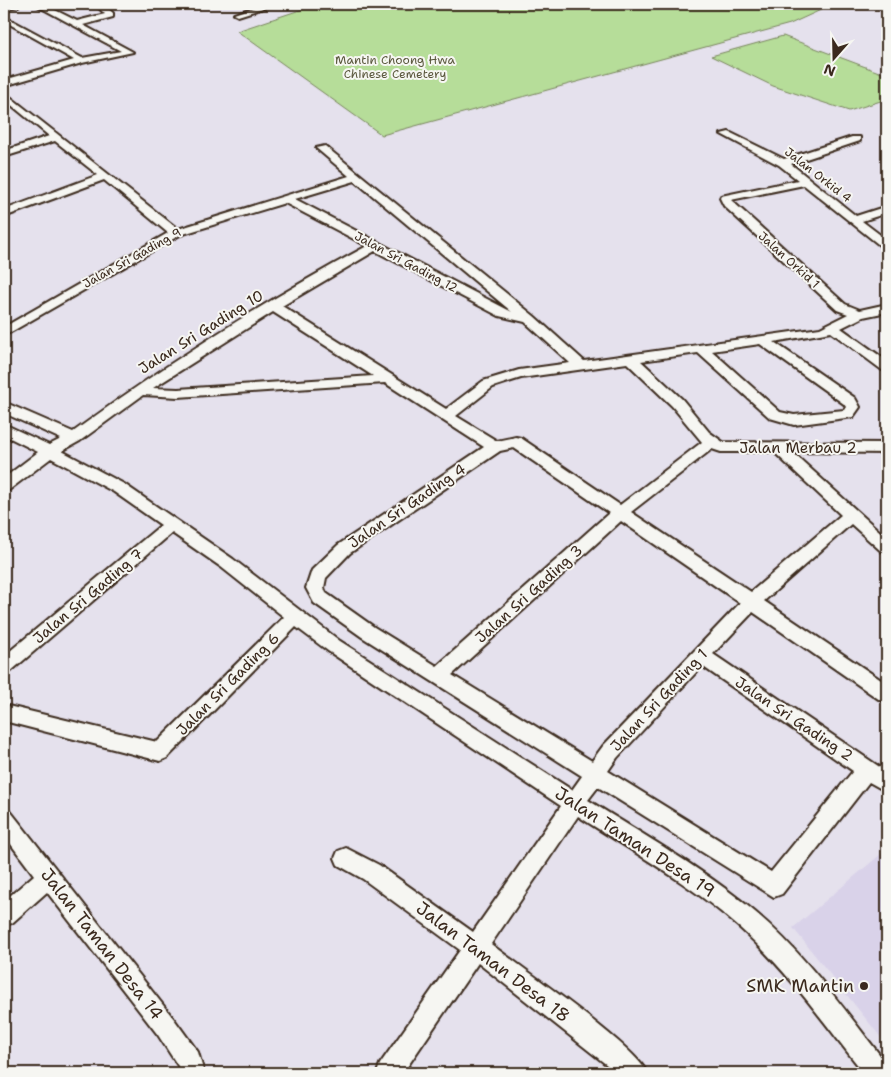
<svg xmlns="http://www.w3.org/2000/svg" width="891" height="1077" font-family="'Shantell Sans',sans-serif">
  <rect width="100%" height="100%" fill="#e5e1ed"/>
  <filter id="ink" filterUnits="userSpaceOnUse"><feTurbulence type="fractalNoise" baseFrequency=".02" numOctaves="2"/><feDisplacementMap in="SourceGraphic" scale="10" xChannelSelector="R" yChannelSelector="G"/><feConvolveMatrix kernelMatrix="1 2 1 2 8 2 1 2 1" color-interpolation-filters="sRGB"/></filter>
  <g filter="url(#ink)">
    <path fill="#d9d2e9" d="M 887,849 L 887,1045 L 793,928 Z"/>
    <path fill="#b6dd99" stroke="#78845c" d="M 318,4 L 834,4 L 790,24 L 382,135 L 237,31 Z
      M 783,36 L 887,75 L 887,99 L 849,111 L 773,86 L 711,56 Z"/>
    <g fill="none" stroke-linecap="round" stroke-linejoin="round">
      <defs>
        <path id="street" d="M 19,4 L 18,6 L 4,9 L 4,5 Z
          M 34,4 L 43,4 L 77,21 L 105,14 L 95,4 L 103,4 L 113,13 L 113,17 L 83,25 L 133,52 L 82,63 L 4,86 L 4,80 L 74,60 L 4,21 L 4,16 L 82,58 L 121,51 Z
          M 264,4 L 276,4 L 238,16 L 234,14 Z
          M 4,92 L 178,229 L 349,176 L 316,148 L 325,146 L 534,316 L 584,361 L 820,328 L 848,314 L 837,310 L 724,206 L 720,198 L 721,196 L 798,180 L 779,165 L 721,134 L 729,132 L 784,159 L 852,137 L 860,137 L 860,141 L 791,164 L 856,216 L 887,206 L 887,213 L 862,221 L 887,240 L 887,249 L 883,248 L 804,185 L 731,200 L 845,304 L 860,310 L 887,304 L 887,312 L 863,317 L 841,328 L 887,361 L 887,371 L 882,370 L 831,332 L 774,342 L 855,398 L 860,407 L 853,417 L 794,425 L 770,418 L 698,353 L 641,361 L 682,399 L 709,432 L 723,442 L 887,443 L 887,453 L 792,452 L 887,538 L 887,553 L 881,551 L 851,524 L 764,601 L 887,684 L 887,702 L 880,700 L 753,612 L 713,654 L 887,772 L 887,792 L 869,782 L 782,894 L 774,897 L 598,787 L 588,800 C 645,836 704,869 755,912 C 806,955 846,1012 887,1064 L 887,1073 L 864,1073 C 825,1024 788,971 740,928 C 691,884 633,852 578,816 L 491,944 C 519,966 638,1048 647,1073 L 617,1073 L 478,963 L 403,1073 L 377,1073 L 380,1064 L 460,950 L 363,879 L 338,865 L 335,858 L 338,851 L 346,848 L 379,865 L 473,932 L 561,806 L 328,651 L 296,627 L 167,758 L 160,761 L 4,721 L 4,705 L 157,742 L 284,617 L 221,567 L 172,533 L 10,672 L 4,675 L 4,656 L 161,525 L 114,492 L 51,458 L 9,490 L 4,491 L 4,478 L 38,452 L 4,435 L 4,424 L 49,445 L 61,439 L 4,413 L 4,402 L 73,432 C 166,364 265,301 367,246 L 285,203 L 180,235 L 4,336 L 4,327 L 168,233 L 104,180 L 4,217 L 4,210 L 98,175 L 55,141 L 4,157 L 4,151 L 49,136 L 4,99 ZM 355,181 L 512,312 L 295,199 ZM 375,251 L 499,316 L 525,322 L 570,363 L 519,370 L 483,381 L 446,409 L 282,306 ZM 273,312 L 373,376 L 178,389 L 153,388 ZM 760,344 L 844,404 L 846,407 L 844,410 L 794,415 L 780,412 L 712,351 ZM 627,363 L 672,406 L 702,442 L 620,505 L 521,438 L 516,437 L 497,441 L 456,416 L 493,387 L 521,378 ZM 385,383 L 484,447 L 338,545 L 312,570 L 306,588 L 314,603 L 362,637 L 582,776 L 572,790 L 340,641 L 233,559 L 124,484 L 62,451 L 80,441 L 143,395 L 178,397 ZM 514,448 L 609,513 L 437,666 L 374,627 L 326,593 L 324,588 L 326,578 L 350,553 L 500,451 ZM 712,449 L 721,452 L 774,452 L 841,515 L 751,592 L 631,512 ZM 621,521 L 740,603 L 603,746 L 592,761 L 452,675 ZM 702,666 L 853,771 L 771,872 L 608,771 L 617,758 Z
          M 4,809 L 11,812 L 174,1019 L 198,1052 L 204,1073 L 180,1073 L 178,1066 L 158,1035 L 47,892 L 12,923 L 4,926 L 4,901 L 34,875 L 4,835 Z"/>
      </defs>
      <use href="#street" stroke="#3b2a1e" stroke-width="4"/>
      <use href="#street" fill="#f6f6f2" fill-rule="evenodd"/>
    </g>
  </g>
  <circle fill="#3b2a1e" stroke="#f6f6f2" stroke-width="2" cx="864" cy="986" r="5"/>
  <g text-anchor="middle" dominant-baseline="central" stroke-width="4" stroke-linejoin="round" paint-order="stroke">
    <g font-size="12" fill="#5a573d" stroke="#f6f6f2">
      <text x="395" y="60">Mantin Choong Hwa<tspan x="395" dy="14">Chinese Cemetery</tspan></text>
    </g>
    <g font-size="12" fill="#3b2a1e" stroke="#f6f6f2">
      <text transform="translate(818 175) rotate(38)">Jalan Orkid 4</text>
      <text transform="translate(132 258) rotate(-29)">Jalan Sri Gading 9</text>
      <text transform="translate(789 260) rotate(42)">Jalan Orkid 1</text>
      <text transform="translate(406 262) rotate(28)">Jalan Sri Gading 12</text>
    </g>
    <g font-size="15" fill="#3b2a1e" stroke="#f6f6f2">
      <text transform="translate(201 332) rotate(-32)">Jalan Sri Gading 10</text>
      <text x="798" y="448">Jalan Merbau 2</text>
      <text transform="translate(407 506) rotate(-34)">Jalan Sri Gading 4</text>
      <text transform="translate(529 594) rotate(-42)">Jalan Sri Gading 3</text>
      <text transform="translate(88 596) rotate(-40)">Jalan Sri Gading 7</text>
      <text transform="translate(228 684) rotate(-45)">Jalan Sri Gading 6</text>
      <text transform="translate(659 700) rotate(-47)">Jalan Sri Gading 1</text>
      <text transform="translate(794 719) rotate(34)">Jalan Sri Gading 2</text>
    </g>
    <g font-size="18" fill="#3b2a1e" stroke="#f6f6f2">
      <text transform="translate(635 842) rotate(33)">Jalan Taman Desa 19</text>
      <text transform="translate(102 944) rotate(52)">Jalan Taman Desa 14</text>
      <text transform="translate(493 962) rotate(37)">Jalan Taman Desa 18</text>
    </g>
    <g font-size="18" fill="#3b2a1e" stroke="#f6f6f2" text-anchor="end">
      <text x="854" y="986">SMK Mantin</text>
    </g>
  </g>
  <rect width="891" height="1077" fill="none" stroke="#f6f6f2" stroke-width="20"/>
  <rect x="10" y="10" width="871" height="1057" fill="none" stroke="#3b2a1e" stroke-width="2" filter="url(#ink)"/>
  <g transform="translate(834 58) rotate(200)" stroke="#f6f6f2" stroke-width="4" paint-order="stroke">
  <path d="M0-4L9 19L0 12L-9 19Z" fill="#3b2a1e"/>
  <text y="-8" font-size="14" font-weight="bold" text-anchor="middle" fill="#3b2a1e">N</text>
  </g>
</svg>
